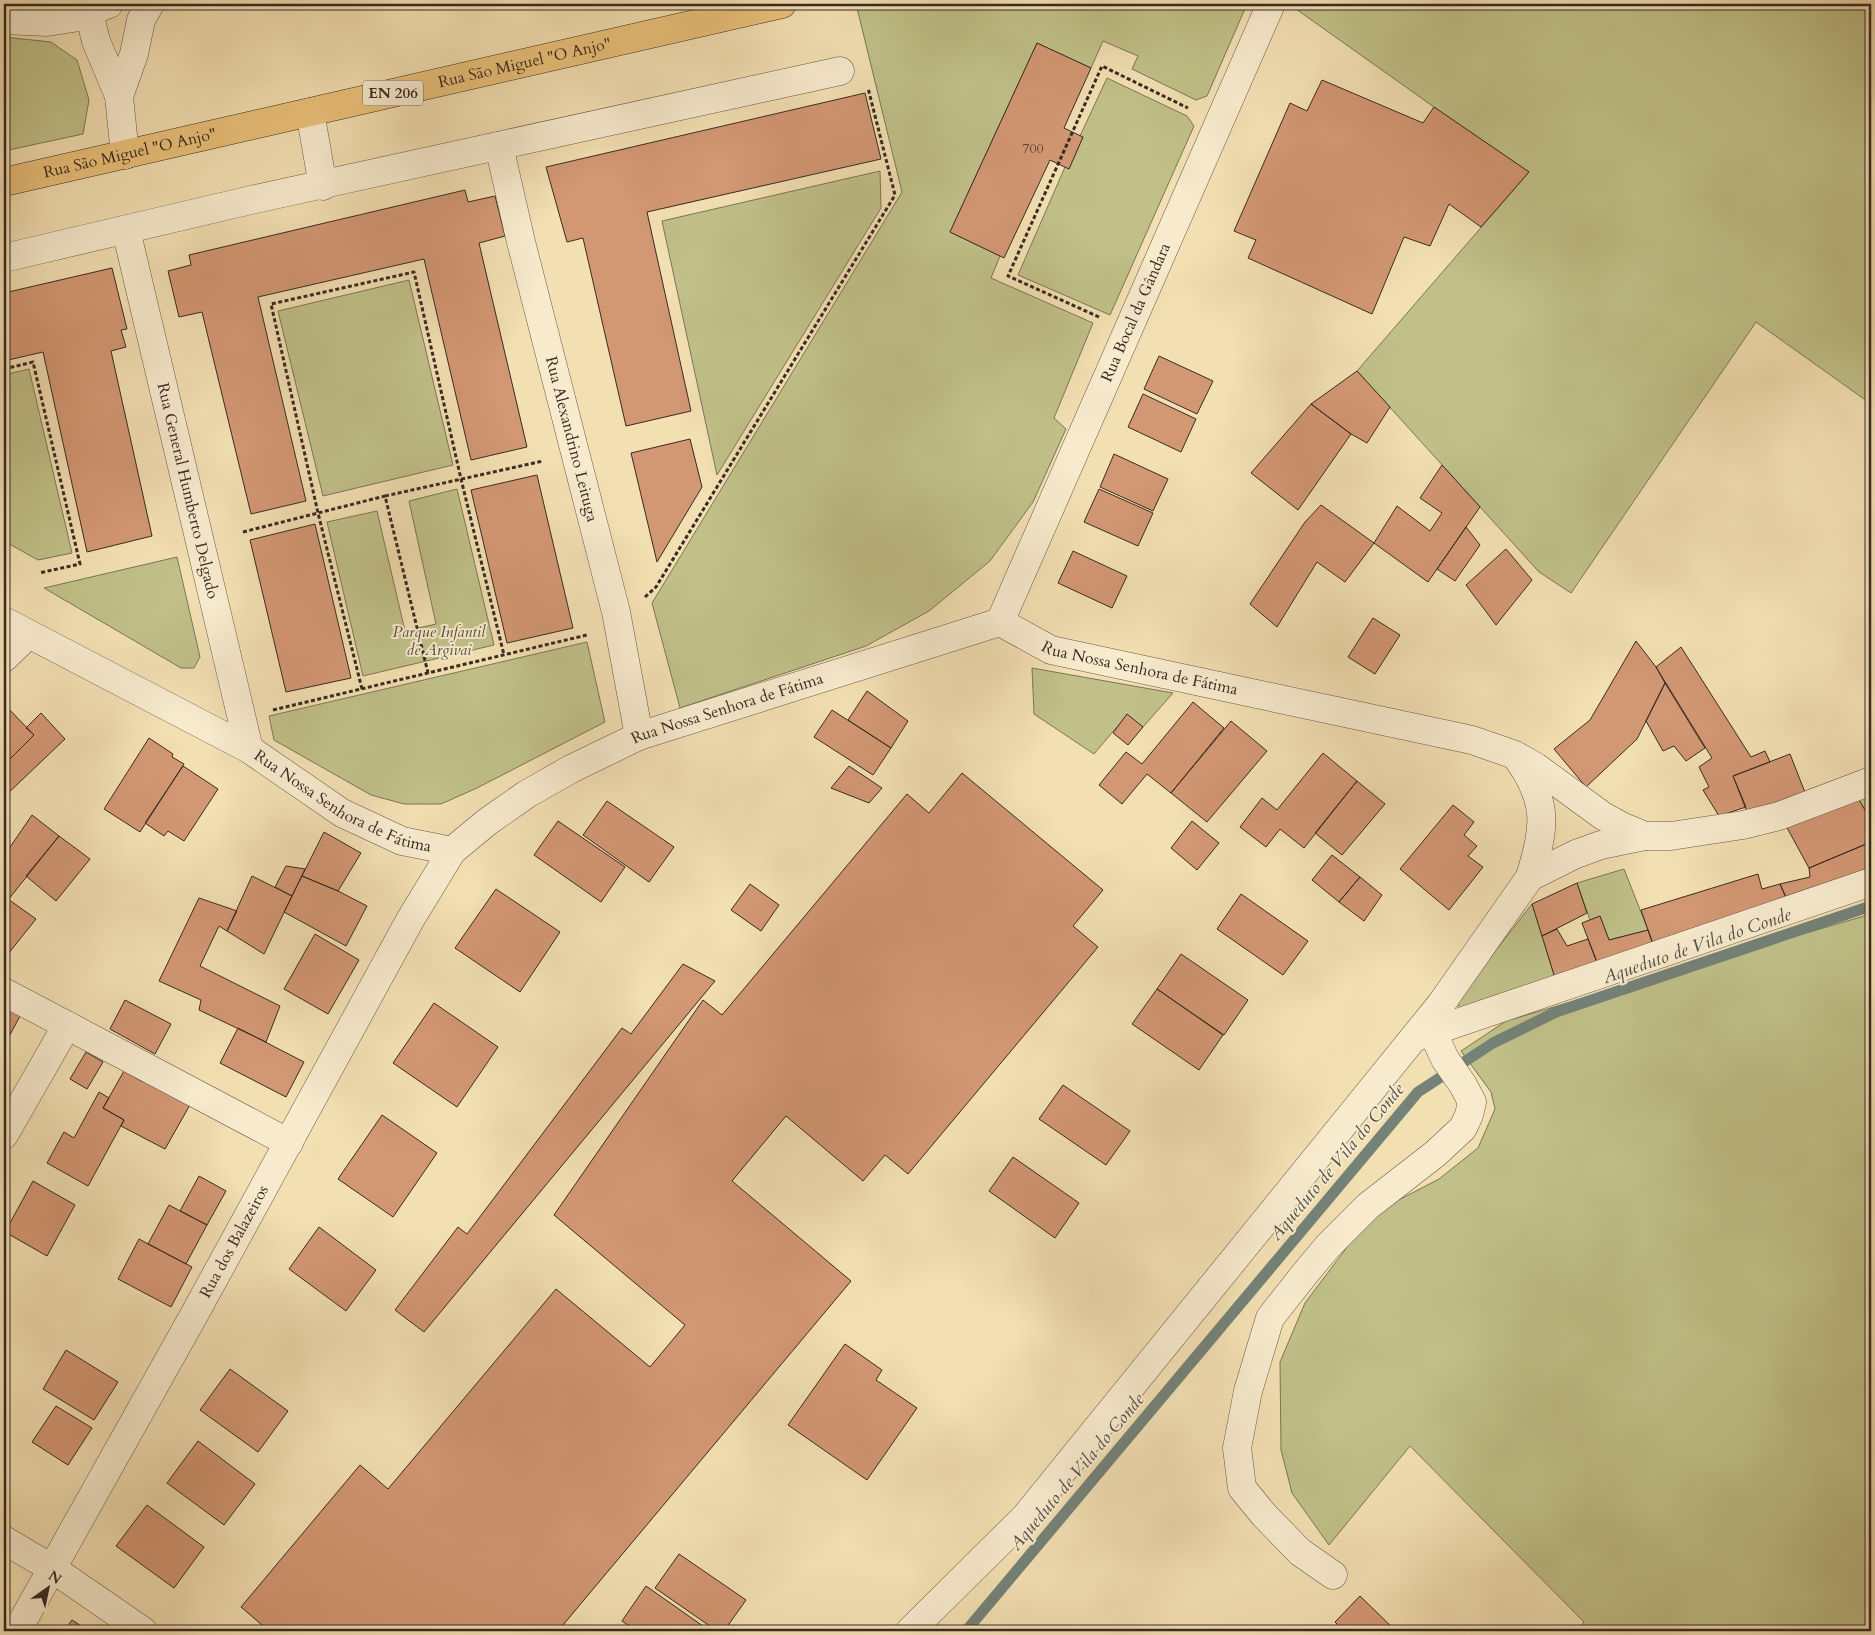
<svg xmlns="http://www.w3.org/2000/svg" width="1875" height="1635" font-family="Cardo,serif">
  <rect width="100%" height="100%" fill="#f2dfb2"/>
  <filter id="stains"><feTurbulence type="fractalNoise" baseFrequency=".004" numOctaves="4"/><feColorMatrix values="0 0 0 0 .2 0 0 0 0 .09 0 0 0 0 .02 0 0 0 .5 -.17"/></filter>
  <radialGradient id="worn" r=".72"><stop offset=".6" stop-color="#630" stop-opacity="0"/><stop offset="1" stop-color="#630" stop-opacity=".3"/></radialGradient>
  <path fill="#c0c088" stroke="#7c7556" d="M 877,4 L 1247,4 L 1207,96 L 1196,100 L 1132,69 L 1138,56 L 1103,41 L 1091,68 L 1037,43 L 950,232 L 1000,256 L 991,278 L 1093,323 L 1054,418 L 1066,429 L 1033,502 L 990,561 L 929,611 L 866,646 L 680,708 L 652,603 L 902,192 L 857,8 Z
    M 1299,4 L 1871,4 L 1871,404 L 1756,322 L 1571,593 L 1539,572 L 1357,371 L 1529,172 L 1434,107 L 1296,9 Z
    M 4,37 L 51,42 L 77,60 L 89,100 L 83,134 L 4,151 Z
    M 1107,78 L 1187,116 L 1194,126 L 1110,315 L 1018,275 L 1065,167 L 1069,168 L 1083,137 L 1080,136 Z
    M 880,171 L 881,208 L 717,475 L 662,221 Z
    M 409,280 L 453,465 L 323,496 L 278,311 Z
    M 29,369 L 72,553 L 38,560 L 4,541 L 4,375 Z
    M 457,489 L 494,645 L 363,676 L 327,522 L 377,511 L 405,631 L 436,624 L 409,501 Z
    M 177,557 L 200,657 L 194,668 L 181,668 L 44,588 Z
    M 587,642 L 605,722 L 477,788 L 441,804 L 404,804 L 371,795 L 274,740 L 269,716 Z
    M 1032,668 L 1173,693 L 1143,727 L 1127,715 L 1094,754 L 1034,714 Z
    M 1871,795 L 1871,820 L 1859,800 Z
    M 1624,869 L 1648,930 L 1609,940 L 1600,916 L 1590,920 L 1577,883 Z
    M 1532,904 L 1555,978 L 1462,1009 L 1456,1003 L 1464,991 Z
    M 1871,914 L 1871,1631 L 1577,1631 L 1584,1622 L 1410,1446 L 1329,1545 L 1292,1493 L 1281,1450 L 1280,1362 L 1305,1303 L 1354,1238 L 1387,1206 L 1439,1179 L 1478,1148 L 1495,1109 L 1491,1092 L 1461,1051 L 1506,1021 Z"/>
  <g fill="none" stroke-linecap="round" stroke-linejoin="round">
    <path stroke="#748278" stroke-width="11" d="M 966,1631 L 1418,1092 L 1493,1043 L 1556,1012 L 1871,906"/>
  </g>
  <path fill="#d29773" stroke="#392a23" d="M 1037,43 L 1091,68 L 1064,128 L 1083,137 L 1069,169 L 1050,160 L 1004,258 L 950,232 Z
    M 1322,80 L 1423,123 L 1434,107 L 1529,172 L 1481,227 L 1449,204 L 1430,246 L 1404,237 L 1372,314 L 1248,258 L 1256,240 L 1234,231 L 1290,103 L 1307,111 Z
    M 865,93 L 881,159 L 647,212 L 691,411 L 626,426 L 583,238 L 567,242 L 546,167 Z
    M 465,190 L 468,202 L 495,196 L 505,236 L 479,243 L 527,447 L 471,460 L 424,259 L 258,297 L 306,501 L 251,514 L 202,312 L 179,317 L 168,271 L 191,265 L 189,255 Z
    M 112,268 L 127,329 L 121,330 L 126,347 L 111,351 L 152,536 L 87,552 L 43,352 L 4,361 L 4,293 Z
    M 1159,356 L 1213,381 L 1197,414 L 1144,389 Z
    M 1357,371 L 1390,407 L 1367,443 L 1351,434 L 1311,404 Z
    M 1143,394 L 1196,419 L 1181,452 L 1128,427 Z
    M 1311,404 L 1351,434 L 1298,510 L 1251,473 Z
    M 690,439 L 702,487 L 657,562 L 631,453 Z
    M 1114,454 L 1168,479 L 1153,511 L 1100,487 Z
    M 1442,465 L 1480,507 L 1428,582 L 1374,543 L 1397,506 L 1430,531 L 1442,513 L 1420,498 Z
    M 537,475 L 573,628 L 507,643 L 471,490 Z
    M 1099,489 L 1153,513 L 1138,546 L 1084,522 Z
    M 1321,505 L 1374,543 L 1345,582 L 1317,562 L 1277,627 L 1250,604 L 1305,522 Z
    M 315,524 L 351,678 L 286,692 L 250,540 Z
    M 1466,527 L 1480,545 L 1455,581 L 1437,569 Z
    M 1506,549 L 1532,580 L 1496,625 L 1466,585 Z
    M 1073,551 L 1127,576 L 1112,608 L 1058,583 Z
    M 1373,618 L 1400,635 L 1375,674 L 1348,657 Z
    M 1636,641 L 1656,667 L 1665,683 L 1637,739 L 1586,787 L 1554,749 L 1590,720 Z
    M 1681,647 L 1751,757 L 1765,751 L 1770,762 L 1733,776 L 1746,807 L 1719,816 L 1703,790 L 1709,787 L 1699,767 L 1712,758 L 1656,667 Z
    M 1665,683 L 1705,748 L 1686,761 L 1674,746 L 1663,751 L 1646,721 Z
    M 867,691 L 908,721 L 891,748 L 848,720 Z
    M 1193,702 L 1224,728 L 1171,793 L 1147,774 L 1122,804 L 1099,785 L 1126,752 L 1142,764 Z
    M 4,704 L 34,735 L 4,765 Z
    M 832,710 L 891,748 L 873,775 L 814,737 Z
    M 41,713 L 65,739 L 4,797 L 4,765 L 34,735 L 26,728 Z
    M 1127,714 L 1143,727 L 1128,745 L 1113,733 Z
    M 1231,721 L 1267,751 L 1207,822 L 1171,793 Z
    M 149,738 L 173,754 L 172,757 L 184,764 L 140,832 L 104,809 Z
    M 1323,753 L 1357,781 L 1304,848 L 1280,829 L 1266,847 L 1240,827 L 1262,798 L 1277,810 Z
    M 1790,754 L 1806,795 L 1749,817 L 1733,776 Z
    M 183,766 L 218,789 L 184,841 L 168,831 L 164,836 L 145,823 Z
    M 849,766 L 882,788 L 869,803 L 831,788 Z
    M 962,773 L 1103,890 L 1073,926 L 1098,947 L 908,1174 L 885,1155 L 863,1181 L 786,1116 L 732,1181 L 851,1281 L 558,1631 L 269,1631 L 241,1607 L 360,1465 L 388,1489 L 556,1289 L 650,1367 L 685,1325 L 554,1215 L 703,1000 L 722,1015 L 907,794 L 929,813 Z
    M 1357,781 L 1385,804 L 1342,855 L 1315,833 Z
    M 1859,800 L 1871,820 L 1871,842 L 1809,868 L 1785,824 Z
    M 607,801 L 674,847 L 649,882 L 583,835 Z
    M 1453,805 L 1474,822 L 1464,835 L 1477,846 L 1468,856 L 1483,867 L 1449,910 L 1400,869 Z
    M 32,815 L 59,836 L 4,905 L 4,856 Z
    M 558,821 L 625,867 L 601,902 L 534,855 Z
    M 1192,821 L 1219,843 L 1197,870 L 1171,848 Z
    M 324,832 L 361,853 L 338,891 L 302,876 Z
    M 59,836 L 90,859 L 56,901 L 26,876 Z
    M 1871,842 L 1871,873 L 1788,902 L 1780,884 L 1810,877 L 1809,868 Z
    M 1332,855 L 1360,877 L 1339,902 L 1312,880 Z
    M 286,866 L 305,869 L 292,896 L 275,887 Z
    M 1758,874 L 1762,889 L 1780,884 L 1788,902 L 1654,947 L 1641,910 Z
    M 252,876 L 292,896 L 264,954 L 227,931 Z
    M 302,876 L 338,891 L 367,906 L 346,946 L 284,912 Z
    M 1360,877 L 1382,895 L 1364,921 L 1339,902 Z
    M 1577,883 L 1587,913 L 1542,936 L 1532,904 Z
    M 750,884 L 779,905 L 761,931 L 731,910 Z
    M 496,889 L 560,932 L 520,992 L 455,948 Z
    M 1241,894 L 1308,941 L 1283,975 L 1217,929 Z
    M 199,898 L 237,911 L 227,931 L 219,926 L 200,966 L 280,1006 L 266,1042 L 199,1010 L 201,1000 L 159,981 Z
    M 8,899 L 36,919 L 4,959 L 4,905 Z
    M 1600,916 L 1609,940 L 1648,930 L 1654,947 L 1598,965 L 1582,923 Z
    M 1557,929 L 1567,946 L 1588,939 L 1598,965 L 1555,978 L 1542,936 Z
    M 315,934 L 359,960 L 328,1014 L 284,989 Z
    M 1181,954 L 1248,1000 L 1224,1035 L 1157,989 Z
    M 683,964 L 715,981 L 424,1332 L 395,1310 L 458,1227 L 467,1234 L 622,1028 L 631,1034 Z
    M 1157,989 L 1223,1035 L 1199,1070 L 1132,1024 Z
    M 125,1000 L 171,1024 L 155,1054 L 110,1029 Z
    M 434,1003 L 498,1047 L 457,1107 L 393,1063 Z
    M 4,1007 L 20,1016 L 4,1046 Z
    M 238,1028 L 304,1062 L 286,1097 L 220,1063 Z
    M 86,1052 L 103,1062 L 87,1089 L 70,1079 Z
    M 124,1071 L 143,1082 L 147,1078 L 191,1103 L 165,1149 L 121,1126 L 124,1120 L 103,1108 Z
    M 1063,1085 L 1130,1131 L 1106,1165 L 1039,1119 Z
    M 99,1092 L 109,1098 L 103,1108 L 124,1120 L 88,1186 L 47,1163 L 64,1132 L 74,1138 Z
    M 382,1115 L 437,1153 L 393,1217 L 338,1179 Z
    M 1013,1157 L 1079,1203 L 1055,1238 L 989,1191 Z
    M 199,1176 L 226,1191 L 207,1225 L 180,1211 Z
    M 33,1181 L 75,1205 L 47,1256 L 5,1232 Z
    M 169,1205 L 207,1225 L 186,1264 L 148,1244 Z
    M 319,1227 L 376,1270 L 346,1311 L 289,1269 Z
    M 139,1239 L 192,1267 L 171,1307 L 118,1279 Z
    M 845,1344 L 882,1370 L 876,1380 L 917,1408 L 867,1480 L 788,1425 Z
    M 66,1350 L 118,1382 L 94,1420 L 43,1389 Z
    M 230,1369 L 288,1411 L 258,1452 L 200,1410 Z
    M 56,1406 L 92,1428 L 68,1465 L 32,1442 Z
    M 198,1441 L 255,1484 L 224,1525 L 167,1483 Z
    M 147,1505 L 204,1547 L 174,1588 L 116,1546 Z
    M 679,1554 L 746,1600 L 724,1631 L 717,1631 L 655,1588 Z
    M 646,1586 L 710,1631 L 637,1631 L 622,1621 Z
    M 1360,1596 L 1396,1631 L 1344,1631 L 1335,1622 Z
    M 72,1620 L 89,1631 L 64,1631 Z"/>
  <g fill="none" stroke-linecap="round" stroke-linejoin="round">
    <defs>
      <g id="minor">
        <path d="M 87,4 L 96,41 L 119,96 L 125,155"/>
        <path d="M 4,20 L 47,22 L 73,18 L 109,4"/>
        <path d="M 119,96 L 134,54 L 141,20 L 150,4"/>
        <path d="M 310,112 L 323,186"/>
        <path id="s1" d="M 499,146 L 521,242 L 616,612 L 639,736"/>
        <path id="s2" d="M 126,230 L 249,749"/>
        <path d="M 4,258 L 251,200 L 840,71"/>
        <path id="s3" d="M 4,621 L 249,749 L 342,813 L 402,841 L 452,851"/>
        <path id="s4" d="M 1000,622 L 1271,4"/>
        <path d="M 4,658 L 28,635"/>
        <path d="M 1518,759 C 1549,803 1545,827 1530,877"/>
        <path d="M 4,992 L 289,1143"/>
        <path d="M 1416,1037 L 1871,882"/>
        <path d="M 4,1135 L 67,1025"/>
        <path d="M 4,1540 L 53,1569 L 143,1631"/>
        <path d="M 1333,1575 L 1300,1552 L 1264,1515 L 1242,1488 L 1237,1448 L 1248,1391 L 1270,1318 L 1303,1276 L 1328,1246 L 1368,1206 L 1435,1154 L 1463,1128 L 1469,1115 L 1472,1102 L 1463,1085 L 1445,1059 L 1432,1031"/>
        <path id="s5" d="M 17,1631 L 194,1315 L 410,920 L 452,851 L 487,822 L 527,794 L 571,769 L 639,736 L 1000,622 L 1051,650 L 1472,740 L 1515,755 L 1536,767 L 1603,816 L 1623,827 L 1645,836"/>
        <path d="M 910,1631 L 1026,1516 L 1441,1004 L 1530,877 L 1576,854 L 1601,845 L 1645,836 L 1671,836 L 1743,825 L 1779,816 L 1871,781"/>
      </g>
      <g id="major">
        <path id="s6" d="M 4,182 L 782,4"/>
      </g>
    </defs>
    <use href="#minor" stroke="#675747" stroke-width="29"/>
    <use href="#major" stroke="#392a23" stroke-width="29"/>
    <path stroke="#392a23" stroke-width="3" stroke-dasharray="4 2.5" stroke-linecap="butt" d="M 1099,317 L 1008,276 L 1102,66 L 1188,108
      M 4,369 L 33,362 L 80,564 L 39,573
      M 385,496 L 543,461
      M 243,532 L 385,496 L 428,673
      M 645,597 L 656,587 L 895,195 L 868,88
      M 362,689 L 318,513 L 271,304 L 414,272 L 461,479 L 504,655
      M 273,710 L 587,635"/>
    <use href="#minor" stroke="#f7eacd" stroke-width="28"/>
    <use href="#major" stroke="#e9c079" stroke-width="28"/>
  </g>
  <g text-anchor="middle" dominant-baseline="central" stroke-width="4" stroke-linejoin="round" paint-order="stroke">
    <g font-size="14" fill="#5f4537">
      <text x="1033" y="148">700</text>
    </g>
    <rect fill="#f7eacd" stroke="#726456" stroke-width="1" x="363" y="80.5" width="60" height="25" rx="4"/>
    <g font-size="15" font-weight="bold" fill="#392a23">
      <text x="393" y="93">EN 206</text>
    </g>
    <g font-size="16" fill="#392a23" stroke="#f7eacd">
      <text stroke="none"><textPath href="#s6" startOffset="534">Rua São Miguel "O Anjo"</textPath></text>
      <text stroke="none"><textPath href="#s6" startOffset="129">Rua São Miguel "O Anjo"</textPath></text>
      <text stroke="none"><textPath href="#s4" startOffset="338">Rua Bocal da Gândara</textPath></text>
      <text stroke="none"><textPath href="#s1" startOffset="302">Rua Alexandrino Leituga</textPath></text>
      <text stroke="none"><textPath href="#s2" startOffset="268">Rua General Humberto Delgado</textPath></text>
      <text stroke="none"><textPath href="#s5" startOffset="1641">Rua Nossa Senhora de Fátima</textPath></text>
      <text stroke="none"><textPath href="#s5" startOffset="1206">Rua Nossa Senhora de Fátima</textPath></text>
      <text stroke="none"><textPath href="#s3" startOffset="385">Rua Nossa Senhora de Fátima</textPath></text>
      <text stroke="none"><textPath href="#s5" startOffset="446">Rua dos Balazeiros</textPath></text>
    </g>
    <g font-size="16" font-style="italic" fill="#5b503c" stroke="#f7eacd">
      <text x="439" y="632">Parque Infantil<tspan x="439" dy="18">de Argivai</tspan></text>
    </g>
    <g font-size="18" font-style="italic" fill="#524e46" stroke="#f7eacd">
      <text transform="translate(1697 946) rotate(-19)">Aqueduto de Vila do Conde</text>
      <text transform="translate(1337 1162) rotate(-50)">Aqueduto de Vila do Conde</text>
      <text transform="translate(1077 1472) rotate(-50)">Aqueduto de Vila do Conde</text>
    </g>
  </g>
  <rect width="1875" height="1635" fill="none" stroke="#f2dfb2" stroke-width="20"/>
  <rect x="5" y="5" width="1865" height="1625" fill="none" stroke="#392a23" stroke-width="2.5"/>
  <rect x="10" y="10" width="1855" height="1615" fill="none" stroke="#392a23"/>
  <g transform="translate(48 1588) rotate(33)" stroke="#f7eacd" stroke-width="4" paint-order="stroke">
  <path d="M0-4L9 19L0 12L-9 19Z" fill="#392a23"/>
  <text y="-8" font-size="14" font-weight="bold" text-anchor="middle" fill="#392a23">N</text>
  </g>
  <rect width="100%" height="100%" filter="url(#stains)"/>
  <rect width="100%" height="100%" fill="url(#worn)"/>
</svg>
